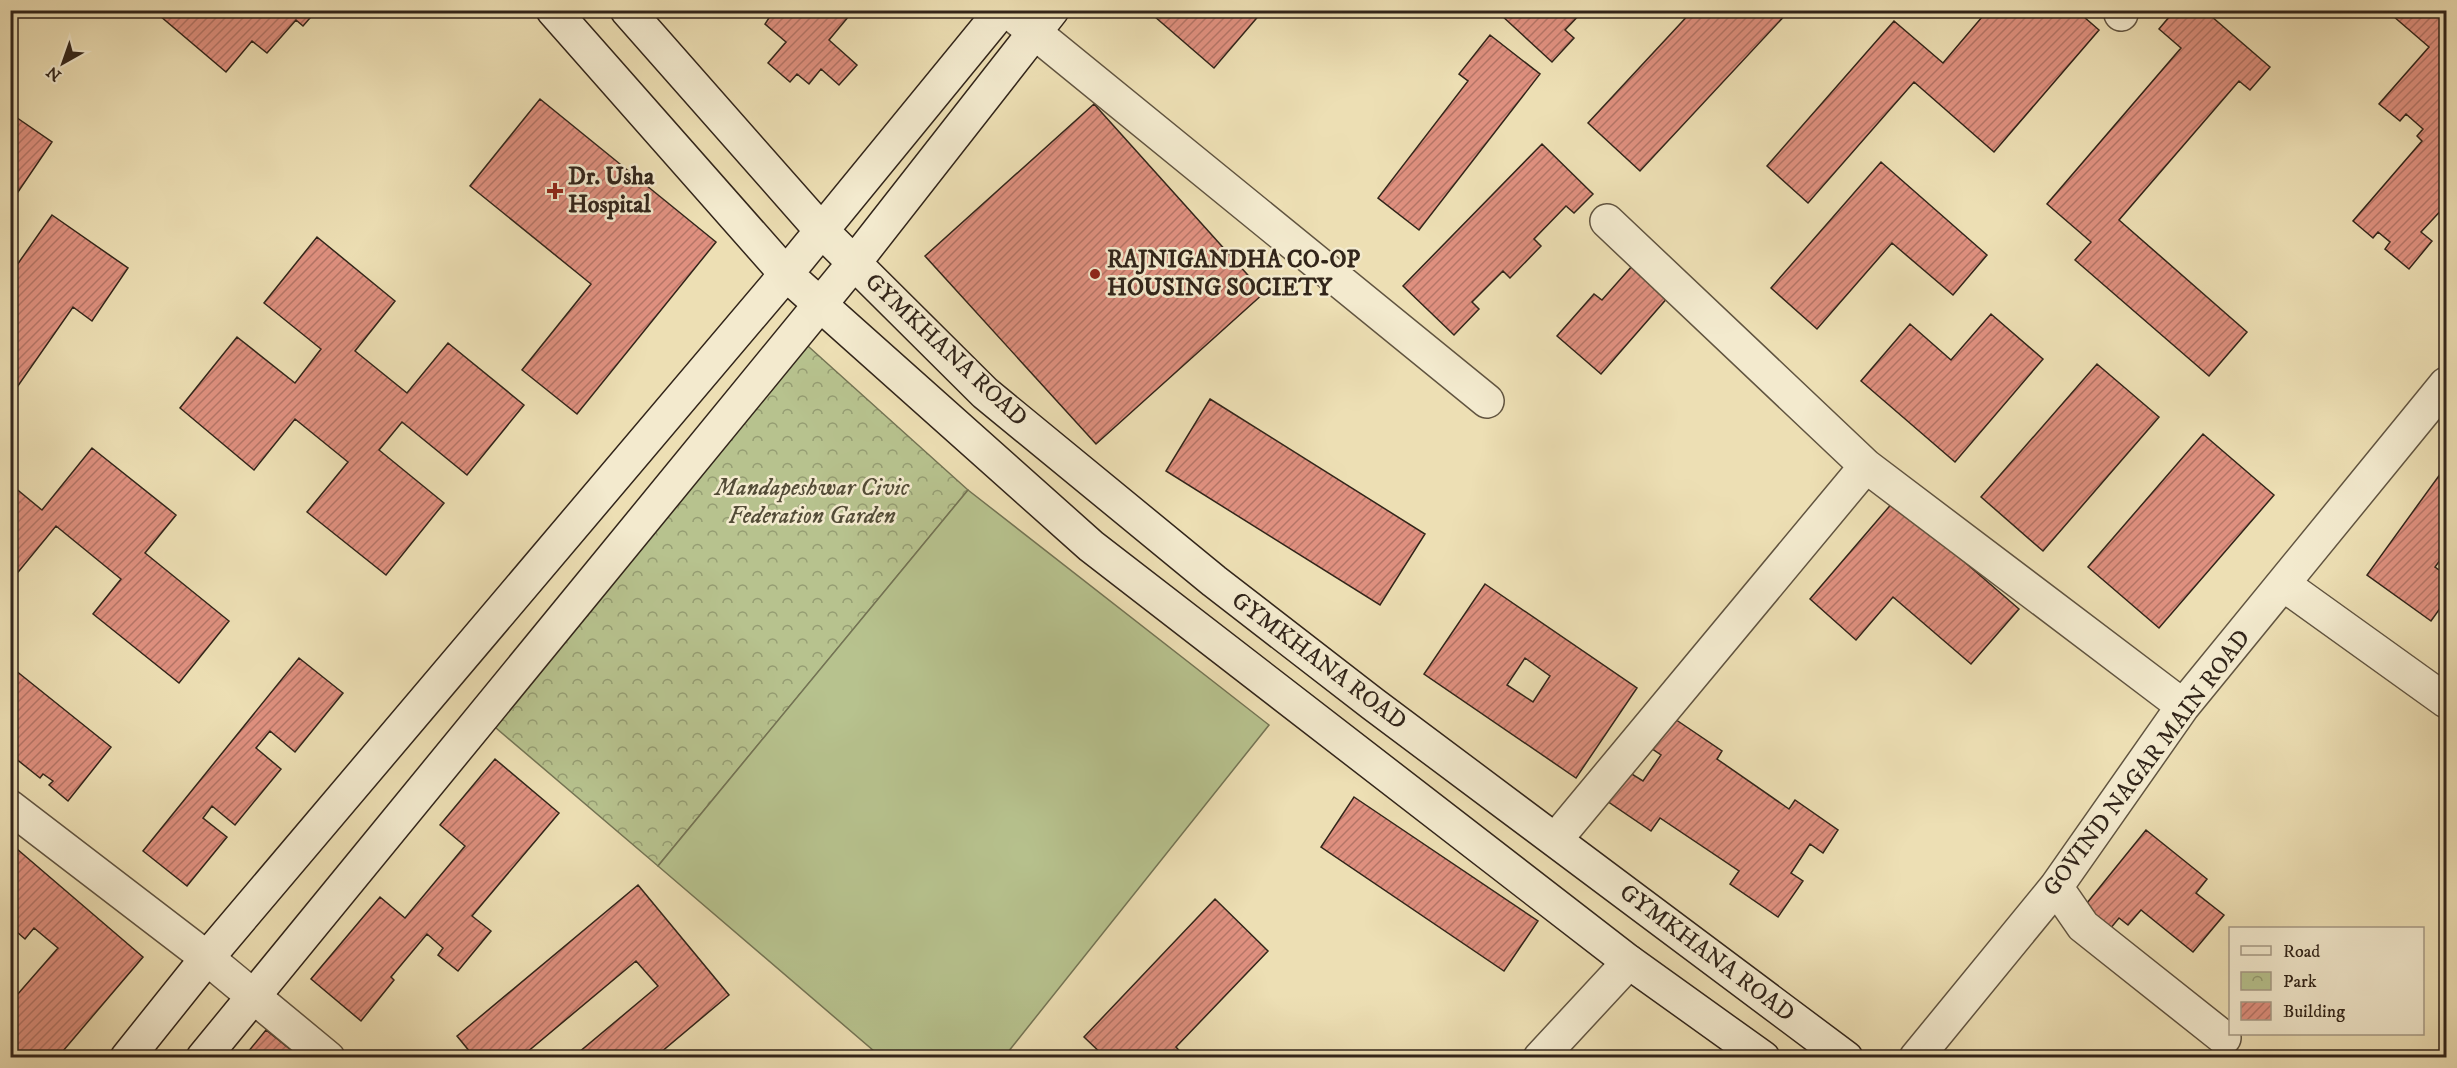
<svg xmlns="http://www.w3.org/2000/svg" width="2457" height="1068" font-family="'IM FELL DW Pica',serif">
  <defs>
    <pattern id="park-crowns" width="20" height="18" patternUnits="userSpaceOnUse" patternTransform="scale(1.5)"><rect width="20" height="18" fill="#b7c28e"/><path d="M2 6a3 3 0 1 1 6 0M12 15a3 3 0 1 1 6 0" fill="none" stroke="#959d73"/></pattern>
    <pattern id="building-hatch" width="6" height="6" patternUnits="userSpaceOnUse" patternTransform="scale(1.5)"><rect width="6" height="6" fill="#df907f"/><path d="M-1 1l2-2M0 6l6-6M5 7l2-2" fill="none" stroke="#b57567"/></pattern>
  </defs>
  <rect width="100%" height="100%" fill="#eddfb4"/>
  <filter id="stains"><feTurbulence type="fractalNoise" baseFrequency=".00333" numOctaves="4"/><feColorMatrix values="0 0 0 0 .2 0 0 0 0 .09 0 0 0 0 .02 0 0 0 .5 -.17"/></filter>
  <radialGradient id="worn" r=".72"><stop offset=".6" stop-color="#630" stop-opacity="0"/><stop offset="1" stop-color="#630" stop-opacity=".3"/></radialGradient>
  <path fill="url(#park-crowns)" stroke="#747454" stroke-width="1.5" d="M 799,338 L 968,490 L 658,866 L 489,722 Z"/>
  <path fill="#b7c28e" stroke="#747454" stroke-width="1.5" d="M 968,490 L 1269,725 L 1004,1057 L 881,1057 L 658,866 Z"/>
  <path fill="url(#building-hatch)" stroke="#32251a" stroke-width="1.5" fill-rule="evenodd" d="M 153,10 L 237,10 L 243,16 L 247,10 L 317,10 L 303,26 L 296,20 L 267,53 L 252,41 L 226,72 Z
    M 774,10 L 854,10 L 829,40 L 857,65 L 839,85 L 821,69 L 809,84 L 797,74 L 790,82 L 768,63 L 786,42 L 765,24 Z
    M 1147,10 L 1258,10 L 1261,13 L 1214,68 Z
    M 1505,10 L 1584,10 L 1565,30 L 1574,38 L 1552,62 L 1501,15 Z
    M 1693,10 L 1790,10 L 1640,171 L 1588,123 Z
    M 1988,10 L 2076,10 L 2099,30 L 1994,152 L 1914,82 L 1808,203 L 1767,166 L 1894,21 L 1943,63 Z
    M 2175,10 L 2204,10 L 2270,67 L 2250,90 L 2239,81 L 2119,220 L 2247,332 L 2209,376 L 2075,260 L 2091,242 L 2047,204 L 2181,48 L 2159,29 Z
    M 2398,10 L 2432,10 L 2446,24 L 2446,128 L 2441,134 L 2446,139 L 2446,205 L 2421,232 L 2432,241 L 2409,269 L 2385,249 L 2390,242 L 2378,232 L 2373,238 L 2353,221 L 2422,141 L 2417,136 L 2423,129 L 2406,114 L 2400,121 L 2379,104 L 2429,47 L 2393,16 Z
    M 1490,35 L 1540,74 L 1419,230 L 1378,198 L 1468,81 L 1459,74 Z
    M 540,99 L 716,242 L 577,414 L 522,370 L 591,284 L 470,186 Z
    M 1094,104 L 1264,293 L 1096,444 L 925,256 Z
    M 10,113 L 52,142 L 18,192 L 10,187 Z
    M 1542,144 L 1593,194 L 1574,213 L 1566,206 L 1534,239 L 1541,246 L 1510,278 L 1503,271 L 1472,302 L 1479,309 L 1454,335 L 1403,286 Z
    M 1881,162 L 1987,255 L 1953,295 L 1892,243 L 1817,329 L 1771,288 Z
    M 52,215 L 128,268 L 92,321 L 73,307 L 13,393 L 10,391 L 10,275 Z
    M 317,237 L 395,301 L 355,351 L 407,393 L 448,343 L 524,405 L 467,475 L 402,422 L 379,450 L 444,503 L 386,575 L 307,512 L 348,462 L 295,419 L 254,470 L 180,408 L 237,337 L 295,383 L 321,349 L 264,303 Z
    M 1640,257 L 1676,288 L 1601,374 L 1557,336 L 1594,294 L 1602,300 Z
    M 1991,314 L 2043,359 L 1955,462 L 1861,381 L 1910,324 L 1951,360 Z
    M 2097,364 L 2159,417 L 2043,551 L 1981,497 Z
    M 1210,399 L 1425,534 L 1380,605 L 1166,471 Z
    M 2203,434 L 2274,495 L 2159,628 L 2088,567 Z
    M 92,448 L 176,515 L 145,553 L 229,621 L 179,683 L 93,614 L 121,579 L 56,526 L 10,582 L 10,491 L 14,487 L 42,510 Z
    M 2446,466 L 2446,552 L 2435,567 L 2446,575 L 2446,600 L 2431,621 L 2367,575 Z
    M 1894,501 L 2019,609 L 1971,664 L 1893,597 L 1856,640 L 1810,599 Z
    M 1485,584 L 1637,688 L 1576,778 L 1424,674 ZM 1525,658 L 1550,676 L 1533,702 L 1507,685 Z
    M 299,658 L 343,693 L 295,752 L 270,731 L 256,748 L 281,769 L 235,825 L 212,806 L 203,818 L 227,837 L 187,886 L 143,851 Z
    M 10,666 L 111,747 L 68,801 L 49,785 L 53,781 L 43,774 L 40,778 L 10,754 Z
    M 1666,713 L 1722,751 L 1717,759 L 1789,809 L 1795,800 L 1838,830 L 1823,853 L 1810,844 L 1791,873 L 1803,881 L 1778,917 L 1730,884 L 1739,871 L 1660,818 L 1651,831 L 1607,801 L 1627,771 L 1643,781 L 1661,755 L 1645,744 Z
    M 495,759 L 559,813 L 472,916 L 491,931 L 458,971 L 438,955 L 443,948 L 427,934 L 391,977 L 394,980 L 361,1021 L 311,979 L 380,897 L 405,918 L 465,846 L 440,825 Z
    M 1354,797 L 1538,921 L 1504,971 L 1321,847 Z
    M 2146,830 L 2207,879 L 2196,893 L 2224,915 L 2193,952 L 2141,910 L 2128,925 L 2119,918 L 2110,929 L 2083,908 Z
    M 10,843 L 143,957 L 57,1058 L 10,1058 L 10,1003 L 58,948 L 34,928 L 25,939 L 10,926 Z
    M 638,885 L 729,995 L 654,1058 L 572,1058 L 658,986 L 636,961 L 520,1058 L 475,1058 L 457,1036 Z
    M 1215,899 L 1268,951 L 1176,1047 L 1186,1058 L 1106,1058 L 1084,1037 Z
    M 266,1030 L 301,1058 L 243,1058 Z"/>
  <g fill="none" stroke-linecap="round" stroke-linejoin="round">
    <defs>
      <path id="street" d="M 1007,10 L 1487,401
        M 2121,14 L 2122,10
        M 1866,466 L 2183,706
        M 2283,584 L 2446,701
        M 10,807 L 207,958 L 328,1058
        M 1556,839 L 1866,466 L 1607,221
        M 2056,887 L 2083,926 L 2224,1038
        M 1540,1058 L 1629,962
        M 1916,1058 L 2056,887 L 2183,706 L 2446,384"/>
      <path id="secondary" d="M 553,10 L 786,274 L 1091,546 L 1629,962 L 1763,1058
        M 627,10 L 821,230 L 985,393 L 1214,581 L 1373,704 L 1846,1058
        M 127,1058 L 207,958 L 786,274 L 1002,10
        M 203,1058 L 854,263 L 1052,10"/>
    </defs>
    <use href="#street" stroke="#615440" stroke-width="36"/>
    <use href="#secondary" stroke="#32251a" stroke-width="36"/>
    <use href="#street" stroke="#f3eace" stroke-width="33"/>
    <use href="#secondary" stroke="#f3eace" stroke-width="33"/>
  </g>
  <g fill="#8f2418" stroke="#f3eace" stroke-width="2">
    <path d="M552 182h6v6h6v6h-6v6h-6v-6h-6v-6h6z"/>
    <circle cx="1095" cy="274" r="6"/>
  </g>
  <g text-anchor="middle" dominant-baseline="central" stroke-width="5" stroke-linejoin="round" paint-order="stroke">
    <g font-size="24" font-weight="bold" fill="#32251a" stroke="#f3eace" text-anchor="start">
      <text x="568" y="177">Dr. Usha<tspan x="568" dy="28">Hospital</tspan></text>
      <text x="1107" y="260">RAJNIGANDHA CO-OP<tspan x="1107" dy="28">HOUSING SOCIETY</tspan></text>
    </g>
    <g font-size="24" fill="#32251a" stroke="#f3eace">
      <text transform="translate(946 350) rotate(43)">GYMKHANA ROAD</text>
      <text transform="translate(1319 661) rotate(37)">GYMKHANA ROAD</text>
      <text transform="translate(2147 763) rotate(-53)">GOVIND NAGAR MAIN ROAD</text>
      <text transform="translate(1707 953) rotate(37)">GYMKHANA ROAD</text>
    </g>
    <g font-size="24" font-style="italic" fill="#534c37" stroke="#f3eace">
      <text x="812" y="488">Mandapeshwar Civic<tspan x="812" dy="28">Federation Garden</tspan></text>
    </g>
  </g>
  <rect width="2457" height="1068" fill="none" stroke="#eddfb4" stroke-width="36"/>
  <rect x="12" y="12" width="2433" height="1044" fill="none" stroke="#32251a" stroke-width="3"/>
  <rect x="18" y="18" width="2421" height="1032" fill="none" stroke="#32251a" stroke-width="1.5"/>
  <rect x="2229" y="927" width="195" height="108" fill="#f3eace" stroke="#a69b86" stroke-width="1.5"/>
  <rect x="2241" y="946" width="30" height="9" fill="#f3eace" stroke="#a69b86" stroke-width="1.5"/>
  <text x="2283" y="957" font-size="18" fill="#32251a">Road</text>
  <rect x="2241" y="972" width="30" height="18" fill="url(#park-crowns)" stroke="#a69b86" stroke-width="1.5"/>
  <text x="2283" y="987" font-size="18" fill="#32251a">Park</text>
  <rect x="2241" y="1002" width="30" height="18" fill="url(#building-hatch)" stroke="#a69b86" stroke-width="1.5"/>
  <text x="2283" y="1017" font-size="18" fill="#32251a">Building</text>
  <g transform="translate(63 63) rotate(220)" stroke="#f3eace" stroke-width="4.5" paint-order="stroke">
  <path d="M0-4.5L10 22L0 15L-10 22Z" fill="#32251a"/>
  <text y="-9" font-size="16" font-weight="bold" text-anchor="middle" fill="#32251a">N</text>
  </g>
  <rect width="100%" height="100%" filter="url(#stains)"/>
  <rect width="100%" height="100%" fill="url(#worn)"/>
</svg>
